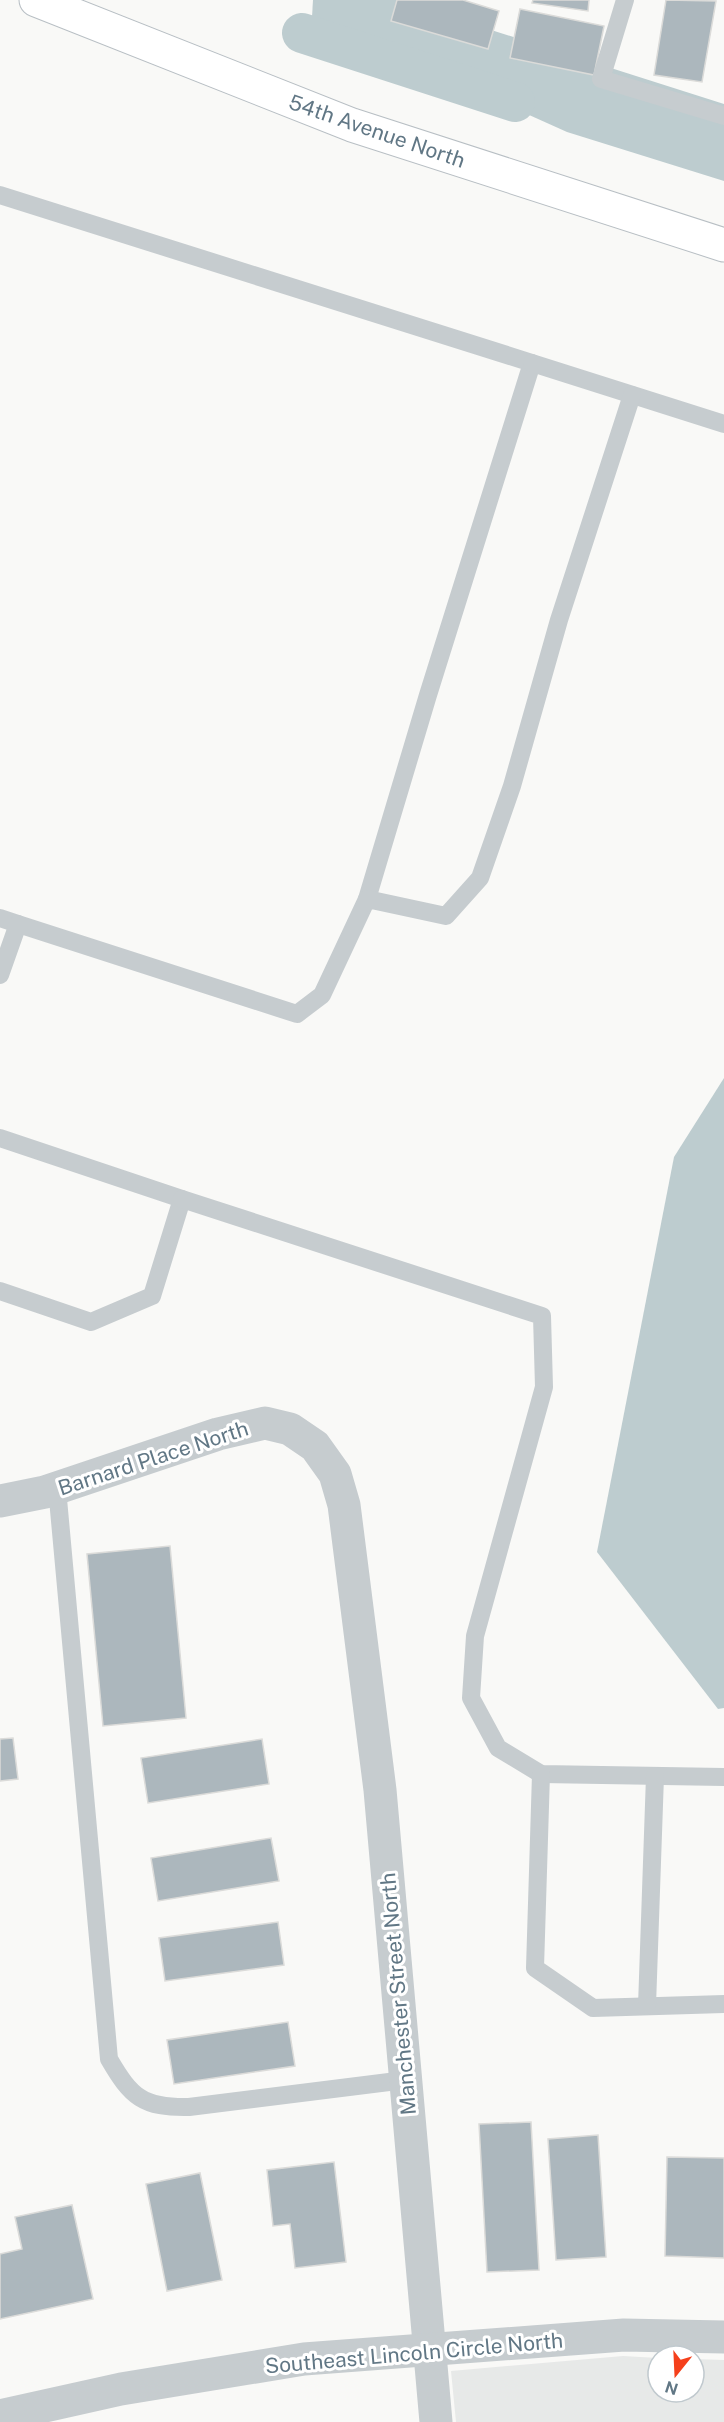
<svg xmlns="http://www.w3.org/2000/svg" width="724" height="2422" font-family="'Public Sans',sans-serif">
  <rect width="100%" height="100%" fill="#f9f9f7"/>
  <!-- built -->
  <polygon fill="#e7e9e8" points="623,2356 658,2358 658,2392 694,2392 694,2359 724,2360 724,2422 456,2422 451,2371"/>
  <!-- water -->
  <g fill="#bdcccf">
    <polygon points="313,0 397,0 724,104 724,181 567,132 312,17"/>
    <polygon points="724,1078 724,1708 718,1709 597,1552 674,1157"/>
  </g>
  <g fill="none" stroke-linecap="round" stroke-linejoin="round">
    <!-- canal -->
    <polyline stroke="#bdcccf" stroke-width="40" points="302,33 515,102"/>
  </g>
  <!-- building -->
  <g fill="#acb7bd" stroke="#dbdbd9" stroke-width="1.5">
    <polygon points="397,0 463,0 499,11 488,49 391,21"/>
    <polygon points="533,0 589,0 588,11 532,3"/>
    <polygon points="666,0 716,1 702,82 654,75"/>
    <polygon points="520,9 604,26 594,75 510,58"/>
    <polygon points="170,1546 186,1718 103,1726 87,1554"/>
    <polygon points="13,1738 18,1779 0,1781 0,1739"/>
    <polygon points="262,1739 269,1784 148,1803 141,1758"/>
    <polygon points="271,1838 279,1881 158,1901 151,1858"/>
    <polygon points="278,1922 284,1965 165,1981 159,1938"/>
    <polygon points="288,2022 295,2066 174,2084 167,2040"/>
    <polygon points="531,2122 539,2270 487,2272 479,2124"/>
    <polygon points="598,2135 606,2257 556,2260 548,2139"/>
    <polygon points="667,2157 724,2158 724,2258 665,2256"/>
    <polygon points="334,2162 346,2262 295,2268 290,2224 273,2226 267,2170"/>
    <polygon points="200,2173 222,2280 167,2291 146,2184"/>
    <polygon points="72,2205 93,2299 0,2319 0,2254 22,2249 15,2217"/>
  </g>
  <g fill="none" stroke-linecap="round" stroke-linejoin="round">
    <defs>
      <polyline id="secondary" points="36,0 352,125 724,245"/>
    </defs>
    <!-- secondary casing -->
    <use href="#secondary" stroke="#b8bfc4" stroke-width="35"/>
    <!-- lane -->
    <g stroke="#c6cccf" stroke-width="18">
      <polyline points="625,0 601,79 724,116"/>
      <polyline points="0,195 532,363 428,695 367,899"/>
      <polyline points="532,363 724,424"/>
      <polyline points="0,918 18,924"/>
      <polyline points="0,975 18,924 297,1014 322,995 367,899 446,916 480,878 512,786 559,620 632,395"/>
      <polyline points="0,1138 182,1199 152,1296 91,1322 0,1291"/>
      <polyline points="182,1199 542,1316 544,1387 475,1636 471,1698 498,1748 541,1774 724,1777"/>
      <path d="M 57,1488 L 109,2059 C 131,2097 143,2108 189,2107 L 405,2080"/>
      <polyline points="541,1774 535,1968 593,2008 724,2004"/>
      <polyline points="647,2006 655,1776"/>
    </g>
    <!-- street -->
    <g stroke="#c6cccf" stroke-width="33">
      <polyline points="0,1501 45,1492 218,1434 265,1423 290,1429 315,1446 335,1474 344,1505 380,1790 436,2422"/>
      <polyline points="0,2416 121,2389 304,2359 624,2335 724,2337"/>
    </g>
    <!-- secondary -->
    <use href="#secondary" stroke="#fff" stroke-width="33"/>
  </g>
  <g text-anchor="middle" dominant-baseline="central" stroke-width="6" stroke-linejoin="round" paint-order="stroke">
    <!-- street labels -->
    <g font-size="21" fill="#617785" stroke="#fff">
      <text transform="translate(377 131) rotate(19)">54th Avenue North</text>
      <text transform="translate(153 1458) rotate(-18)">Barnard Place North</text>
      <text transform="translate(398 1994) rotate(-95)">Manchester Street North</text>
      <text transform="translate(414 2353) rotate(-5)">Southeast Lincoln Circle North</text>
    </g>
  </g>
  <!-- north arrow -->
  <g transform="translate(676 2374) rotate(198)"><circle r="28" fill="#ffffff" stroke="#c0c9ce" stroke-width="1.5"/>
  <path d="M0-4.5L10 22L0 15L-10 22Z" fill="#f5401b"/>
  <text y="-9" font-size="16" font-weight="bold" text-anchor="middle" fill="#617785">N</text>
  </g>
</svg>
